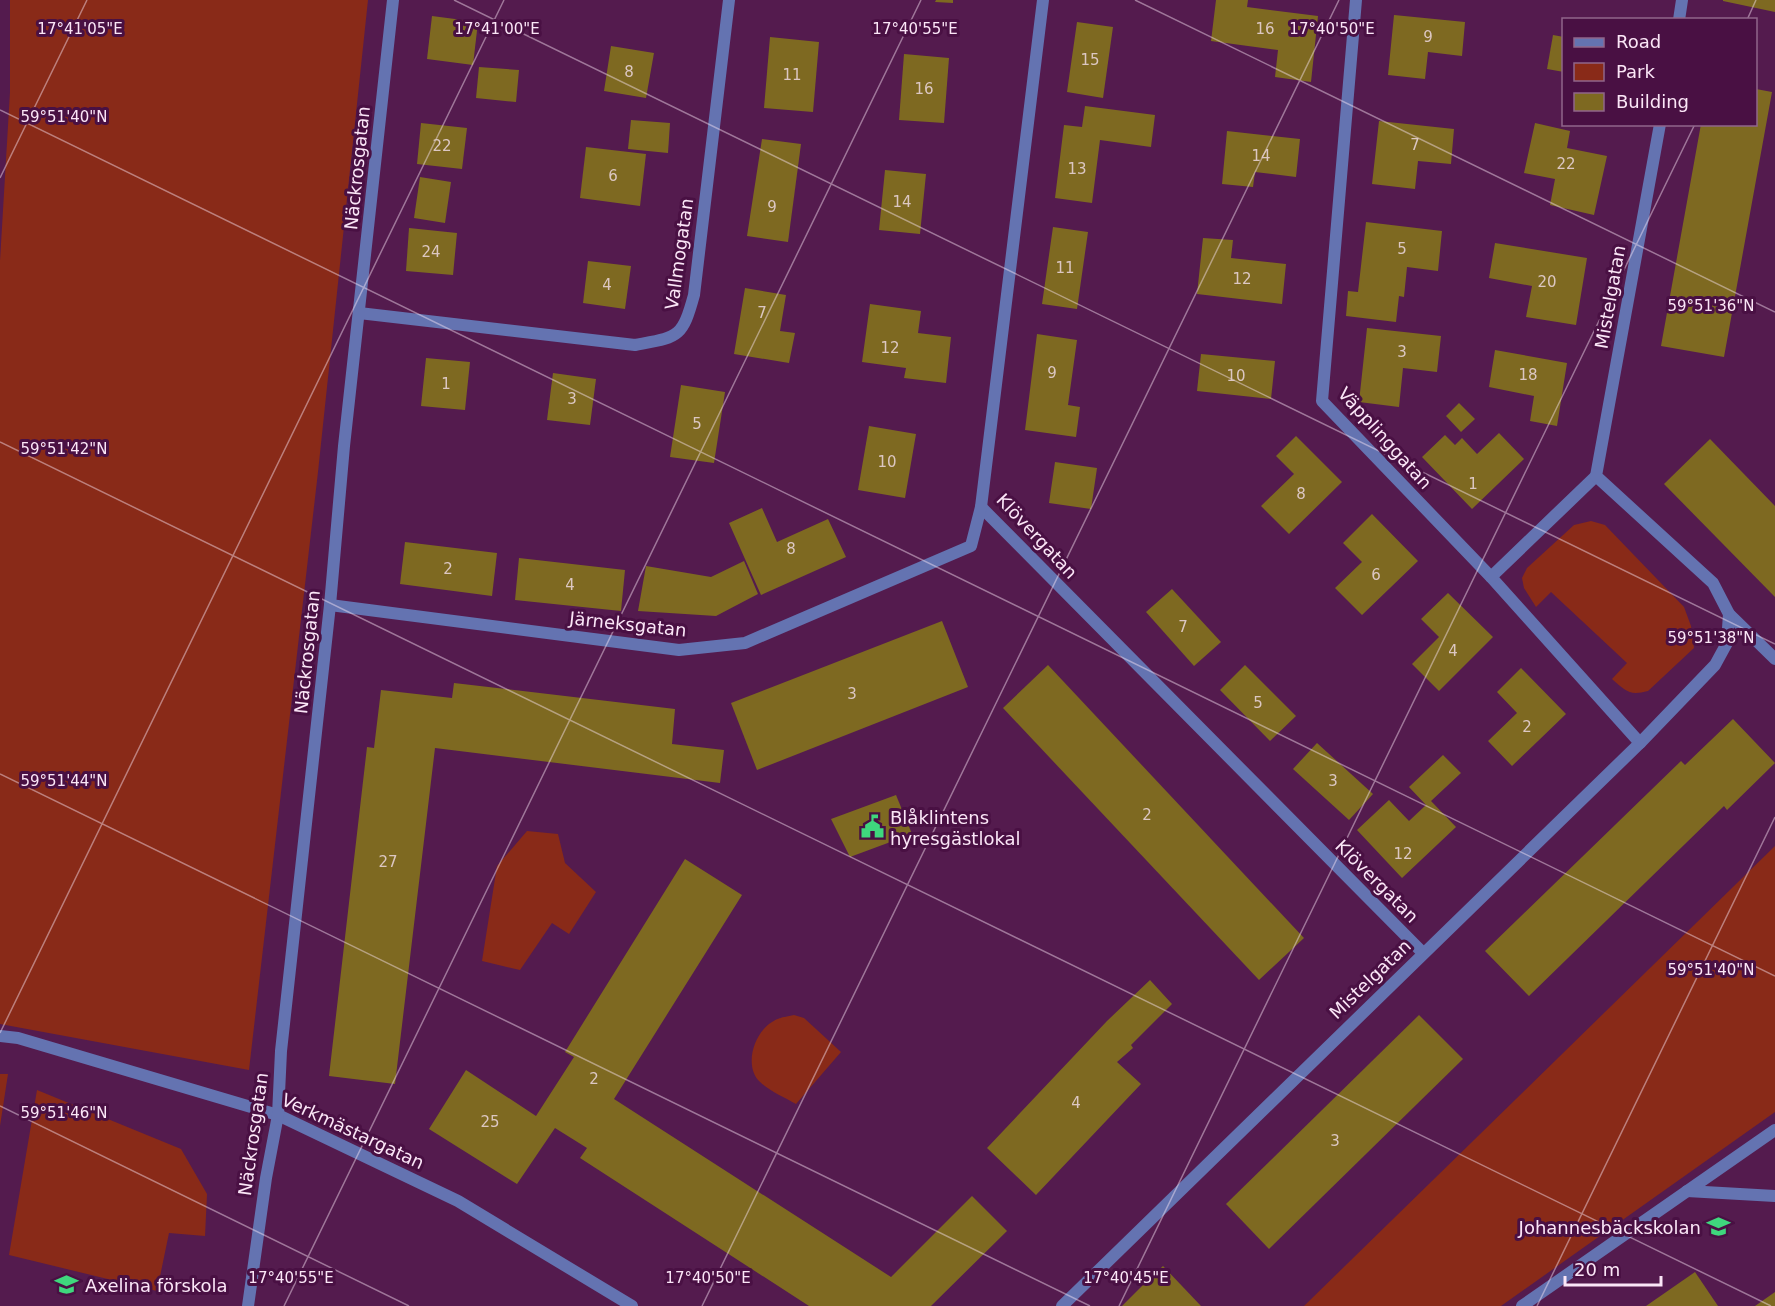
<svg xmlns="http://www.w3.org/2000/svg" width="1775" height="1306" font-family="'DejaVu Sans',sans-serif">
  <rect width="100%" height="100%" fill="#541b4e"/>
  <!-- green -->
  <g fill="#892a18">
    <polygon points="10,0 368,0 318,472 249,1070 0,1024 0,261 10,92"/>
    <path d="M 1591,521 L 1605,525 L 1684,607 L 1691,626 L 1694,648 L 1648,691 C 1629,696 1626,691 1612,679 L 1627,663 L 1551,592 L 1536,607 L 1524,588 L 1522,578 L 1527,568 L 1574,525 Z"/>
    <polygon points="527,831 558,834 565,863 596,892 569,934 552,923 520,970 482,961 497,866"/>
    <polygon points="1775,846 1775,1112 1501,1306 1304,1306"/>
    <path d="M 794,1015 L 804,1018 L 841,1052 L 796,1104 C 784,1097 769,1091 759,1081 C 744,1065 754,1033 772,1022 C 779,1017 786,1017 794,1015 Z"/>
    <polygon points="0,1074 8,1074 0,1126"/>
    <polygon points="37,1090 181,1149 207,1194 205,1236 169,1233 157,1291 9,1255"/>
  </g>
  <!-- building -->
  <g fill="#7e6921">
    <polygon points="936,0 953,0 953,3 935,2"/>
    <polygon points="1216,0 1248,0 1247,7 1318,16 1311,82 1275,77 1278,50 1211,41"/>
    <polygon points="1723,0 1775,0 1775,12 1723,1"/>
    <polygon points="1394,15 1465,22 1462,56 1428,52 1425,79 1388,75"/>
    <polygon points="432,16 478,22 473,65 427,59"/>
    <polygon points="1077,22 1113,27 1103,98 1067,92"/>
    <polygon points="1553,35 1564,37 1564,72 1547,69"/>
    <polygon points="770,37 819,42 813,112 764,108"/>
    <polygon points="611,46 654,53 646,98 604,91"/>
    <polygon points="904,54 949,58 944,123 899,120"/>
    <polygon points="479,67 519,70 516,102 476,98"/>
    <polygon points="1756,89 1772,92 1724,357 1661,346 1701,124 1756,124"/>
    <polygon points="1085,106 1155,115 1151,147 1100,140 1092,203 1055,198 1064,125 1082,127"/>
    <polygon points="631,120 670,123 668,153 628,149"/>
    <polygon points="1379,121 1454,129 1451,164 1418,161 1415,189 1372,184"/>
    <polygon points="421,123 467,128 462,169 417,164"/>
    <polygon points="1535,123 1570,131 1567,148 1607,156 1594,215 1550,205 1555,179 1524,173"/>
    <polygon points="1227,131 1300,139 1296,177 1255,172 1253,187 1222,184"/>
    <polygon points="762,139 801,144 788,242 747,236"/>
    <polygon points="586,147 646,154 640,206 580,198"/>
    <polygon points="885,170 926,174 920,234 879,230"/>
    <polygon points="420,177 451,182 445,223 414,218"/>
    <polygon points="1366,222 1442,231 1438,271 1407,267 1404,297 1399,296 1396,322 1346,316 1348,291 1358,292"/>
    <polygon points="1053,227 1088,232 1077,309 1042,304"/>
    <polygon points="409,228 457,233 453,275 406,271"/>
    <polygon points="1203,238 1233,240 1231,258 1286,264 1282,304 1197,294"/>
    <polygon points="1495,243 1587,258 1576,325 1526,317 1532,286 1489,278"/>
    <polygon points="588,261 631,266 625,309 583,303"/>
    <polygon points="745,288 786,295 780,331 795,333 789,363 734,354"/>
    <polygon points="870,304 921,311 918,333 951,337 946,383 904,378 906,368 862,362"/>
    <polygon points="1367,328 1441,336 1437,372 1403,368 1399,407 1359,402"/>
    <polygon points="1037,334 1077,340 1068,405 1080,407 1076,437 1025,430"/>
    <polygon points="1495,350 1567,363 1557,426 1530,421 1534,396 1489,387"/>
    <polygon points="1201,354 1275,361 1271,399 1197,391"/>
    <polygon points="426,358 470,362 465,410 421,406"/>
    <polygon points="553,373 596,379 590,425 547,420"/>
    <polygon points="681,385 725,392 714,463 670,457"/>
    <polygon points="1459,403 1475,419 1461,432 1446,416"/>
    <polygon points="869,426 916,434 905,498 858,490"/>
    <polygon points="1499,433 1524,459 1472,509 1422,457 1445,435 1455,445 1462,438 1477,454"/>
    <polygon points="1296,436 1342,482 1289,534 1261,506 1294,474 1276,456"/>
    <polygon points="1710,439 1775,506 1775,597 1664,484"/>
    <polygon points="1055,462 1097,468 1091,509 1049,503"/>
    <polygon points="762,508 777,542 828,519 846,557 761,595 729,523"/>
    <polygon points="1372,514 1418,561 1362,615 1335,588 1362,562 1343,543"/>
    <polygon points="405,542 497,553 492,596 400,584"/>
    <polygon points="519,558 625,570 621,611 515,600"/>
    <polygon points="744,561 758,594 716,616 638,611 646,566 711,577"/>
    <polygon points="1172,589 1221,642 1194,666 1146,612"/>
    <polygon points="1448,593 1493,637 1439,691 1412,664 1439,637 1421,619"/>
    <polygon points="942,621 968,687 757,770 731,703"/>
    <polygon points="1048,665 1304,938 1259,980 1003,708"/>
    <polygon points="1245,665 1296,716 1270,741 1220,690"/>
    <polygon points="1521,668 1566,714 1512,766 1488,741 1517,713 1497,692"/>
    <polygon points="454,683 675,709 672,744 724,750 720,783 435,748 395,1084 329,1076 367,747 374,748 381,690 452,698"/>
    <polygon points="1733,719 1775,763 1727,810 1724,806 1529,996 1485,951 1681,761 1685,765"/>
    <polygon points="1317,743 1373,794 1349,820 1293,769"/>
    <polygon points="1443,755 1461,773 1431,801 1456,827 1402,878 1357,830 1389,800 1409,821 1426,805 1409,787"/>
    <polygon points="896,795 912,834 850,857 831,819"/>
    <polygon points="685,859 742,895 614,1099 891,1277 972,1196 1007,1231 931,1306 809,1306 580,1158 587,1148 555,1128 517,1184 429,1129 466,1070 536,1116 574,1057 565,1052"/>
    <polygon points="1150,980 1172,1004 1131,1045 1133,1048 1117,1062 1141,1084 1036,1195 987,1148 1107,1021"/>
    <polygon points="1419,1015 1463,1059 1269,1249 1226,1204"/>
    <polygon points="1163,1266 1201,1306 1122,1306 1146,1282"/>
    <polygon points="1695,1272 1718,1306 1646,1306"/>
    <polygon points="1775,1292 1775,1306 1755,1306"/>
  </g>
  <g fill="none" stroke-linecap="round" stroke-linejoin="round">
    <!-- lane -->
    <g stroke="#6473b1" stroke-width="12">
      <polyline points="1729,614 1775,659"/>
      <polyline points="1687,1191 1775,1196"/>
      <polyline points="1522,1306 1775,1130"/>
    </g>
    <!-- street -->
    <g stroke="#6473b1" stroke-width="12">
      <polyline points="1356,0 1322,401 1491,577 1640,743"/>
      <polyline points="1679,20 1682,0"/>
      <path d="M 359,313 L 635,345 C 678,337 682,339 694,295 L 729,0"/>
      <polyline points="981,507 1423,953"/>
      <polyline points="1491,577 1596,476"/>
      <polyline points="330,605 679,650 745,643 971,546 981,507 1043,0"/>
      <polyline points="0,1036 18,1038 278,1115 458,1201 632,1306"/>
      <polyline points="248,1306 266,1178 278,1115 281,1051 330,605 344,446 393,0"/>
      <polyline points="1062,1306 1640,743 1715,665 1727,643 1729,614 1713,583 1596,476 1660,124"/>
    </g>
  </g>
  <!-- ticks -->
  <path fill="none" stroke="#fbe6f7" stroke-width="1.5" stroke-opacity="0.45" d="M 454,0 L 1775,644M 1135,0 L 1775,312M 1747,20 L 1756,0M 0,110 L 1775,976M 0,178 L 87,0M 0,442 L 1771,1306M 0,774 L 1090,1306M 0,1033 L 504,0M 0,1106 L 409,1306M 284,1306 L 921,0M 702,1306 L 1339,0M 1119,1306 L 1695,124M 1537,1306 L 1775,817"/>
  <!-- icons -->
  <defs>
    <symbol id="civic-bare" viewBox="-9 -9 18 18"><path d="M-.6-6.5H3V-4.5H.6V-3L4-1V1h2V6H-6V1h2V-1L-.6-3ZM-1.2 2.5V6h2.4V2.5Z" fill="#3fd77d" stroke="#491043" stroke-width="2.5" paint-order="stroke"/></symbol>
    <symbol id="school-bare" viewBox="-9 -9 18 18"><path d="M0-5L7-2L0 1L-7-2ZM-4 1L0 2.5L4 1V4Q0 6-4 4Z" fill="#3fd77d" stroke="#491043" stroke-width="2.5" paint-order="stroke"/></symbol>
  </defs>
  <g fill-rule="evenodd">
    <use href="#civic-bare" x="856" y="810" width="33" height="33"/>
    <use href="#school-bare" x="1702" y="1210" width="33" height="33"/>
    <use href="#school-bare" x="50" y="1268" width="33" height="33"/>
  </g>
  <g text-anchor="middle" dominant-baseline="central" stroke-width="6" stroke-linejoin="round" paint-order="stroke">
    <!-- number labels -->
    <g font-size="15" fill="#dcc7c2">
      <text x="1265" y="29">16</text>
      <text x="1428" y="37">9</text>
      <text x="1090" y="60">15</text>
      <text x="629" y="72">8</text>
      <text x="792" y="75">11</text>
      <text x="924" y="89">16</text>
      <text x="1415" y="145">7</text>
      <text x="442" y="146">22</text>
      <text x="1261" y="156">14</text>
      <text x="1566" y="164">22</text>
      <text x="1077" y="169">13</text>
      <text x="613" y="176">6</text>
      <text x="902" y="202">14</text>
      <text x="772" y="207">9</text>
      <text x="1402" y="249">5</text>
      <text x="431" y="252">24</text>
      <text x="1065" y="268">11</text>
      <text x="1242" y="279">12</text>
      <text x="1547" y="282">20</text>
      <text x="607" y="285">4</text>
      <text x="762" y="313">7</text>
      <text x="890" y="348">12</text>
      <text x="1402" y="352">3</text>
      <text x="1052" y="373">9</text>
      <text x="1528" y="375">18</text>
      <text x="1236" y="376">10</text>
      <text x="446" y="384">1</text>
      <text x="572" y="399">3</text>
      <text x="697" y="424">5</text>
      <text x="887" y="462">10</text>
      <text x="1473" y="484">1</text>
      <text x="1301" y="494">8</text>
      <text x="791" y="549">8</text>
      <text x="448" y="569">2</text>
      <text x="1376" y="575">6</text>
      <text x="570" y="585">4</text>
      <text x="1183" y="627">7</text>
      <text x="1453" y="651">4</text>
      <text x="852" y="694">3</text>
      <text x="1258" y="703">5</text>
      <text x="1527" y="727">2</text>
      <text x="1333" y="781">3</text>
      <text x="1147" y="815">2</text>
      <text x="1403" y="854">12</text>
      <text x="388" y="862">27</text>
      <text x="594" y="1079">2</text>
      <text x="1076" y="1103">4</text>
      <text x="490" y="1122">25</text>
      <text x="1335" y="1141">3</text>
    </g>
    <!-- street labels -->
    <g font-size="18" fill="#fbe6f7" stroke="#491043">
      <text transform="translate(357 168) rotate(-84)">Näckrosgatan</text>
      <text transform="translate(679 254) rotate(-82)">Vallmogatan</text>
      <text transform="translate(1610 297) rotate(-80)">Mistelgatan</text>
      <text transform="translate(1385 438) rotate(48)">Väpplinggatan</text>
      <text transform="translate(1037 536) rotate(47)">Klövergatan</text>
      <text transform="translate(628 624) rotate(6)">Järneksgatan</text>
      <text transform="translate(307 652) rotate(-84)">Näckrosgatan</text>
      <text transform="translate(1377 881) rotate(45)">Klövergatan</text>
      <text transform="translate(1370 979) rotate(-44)">Mistelgatan</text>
      <text transform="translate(353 1131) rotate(25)">Verkmästargatan</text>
      <text transform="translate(253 1134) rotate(-82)">Näckrosgatan</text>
    </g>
    <!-- poi labels -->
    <g font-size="18" fill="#fbe6f7" stroke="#491043" text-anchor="start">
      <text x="890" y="817">Blåklintens<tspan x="890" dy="21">hyresgästlokal</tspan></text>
      <text x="1701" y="1227" text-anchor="end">Johannesbäckskolan</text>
      <text x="85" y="1285">Axelina förskola</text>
    </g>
  </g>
  <g font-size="15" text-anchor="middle" fill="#fbe6f7" stroke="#491043" stroke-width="6" stroke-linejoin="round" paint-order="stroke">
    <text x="80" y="34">17°41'05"E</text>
    <text x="497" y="34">17°41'00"E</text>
    <text x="915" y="34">17°40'55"E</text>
    <text x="1332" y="34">17°40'50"E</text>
    <text x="64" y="122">59°51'40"N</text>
    <text x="1711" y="311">59°51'36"N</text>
    <text x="64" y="454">59°51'42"N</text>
    <text x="1711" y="643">59°51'38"N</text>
    <text x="64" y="786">59°51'44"N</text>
    <text x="1711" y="975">59°51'40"N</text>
    <text x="64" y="1118">59°51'46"N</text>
    <text x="291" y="1283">17°40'55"E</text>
    <text x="708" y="1283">17°40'50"E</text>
    <text x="1126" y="1283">17°40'45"E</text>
  </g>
  <!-- legend -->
  <rect x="1562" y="18" width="195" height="108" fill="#491043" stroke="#90668b" stroke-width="1.5"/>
  <rect x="1574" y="38" width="30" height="9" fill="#6473b1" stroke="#90668b" stroke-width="1.5"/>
  <text x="1616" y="48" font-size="18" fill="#fbe6f7">Road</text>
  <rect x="1574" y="63" width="30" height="18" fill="#892a18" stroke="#90668b" stroke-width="1.5"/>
  <text x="1616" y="78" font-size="18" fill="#fbe6f7">Park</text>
  <rect x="1574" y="93" width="30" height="18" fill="#7e6921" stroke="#90668b" stroke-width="1.5"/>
  <text x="1616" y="108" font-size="18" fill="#fbe6f7">Building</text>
  <!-- scale -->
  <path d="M1565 1276v9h96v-9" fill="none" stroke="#fbe6f7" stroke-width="3"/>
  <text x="1574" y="1276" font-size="18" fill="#fbe6f7" stroke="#491043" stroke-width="4.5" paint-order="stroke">20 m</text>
</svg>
